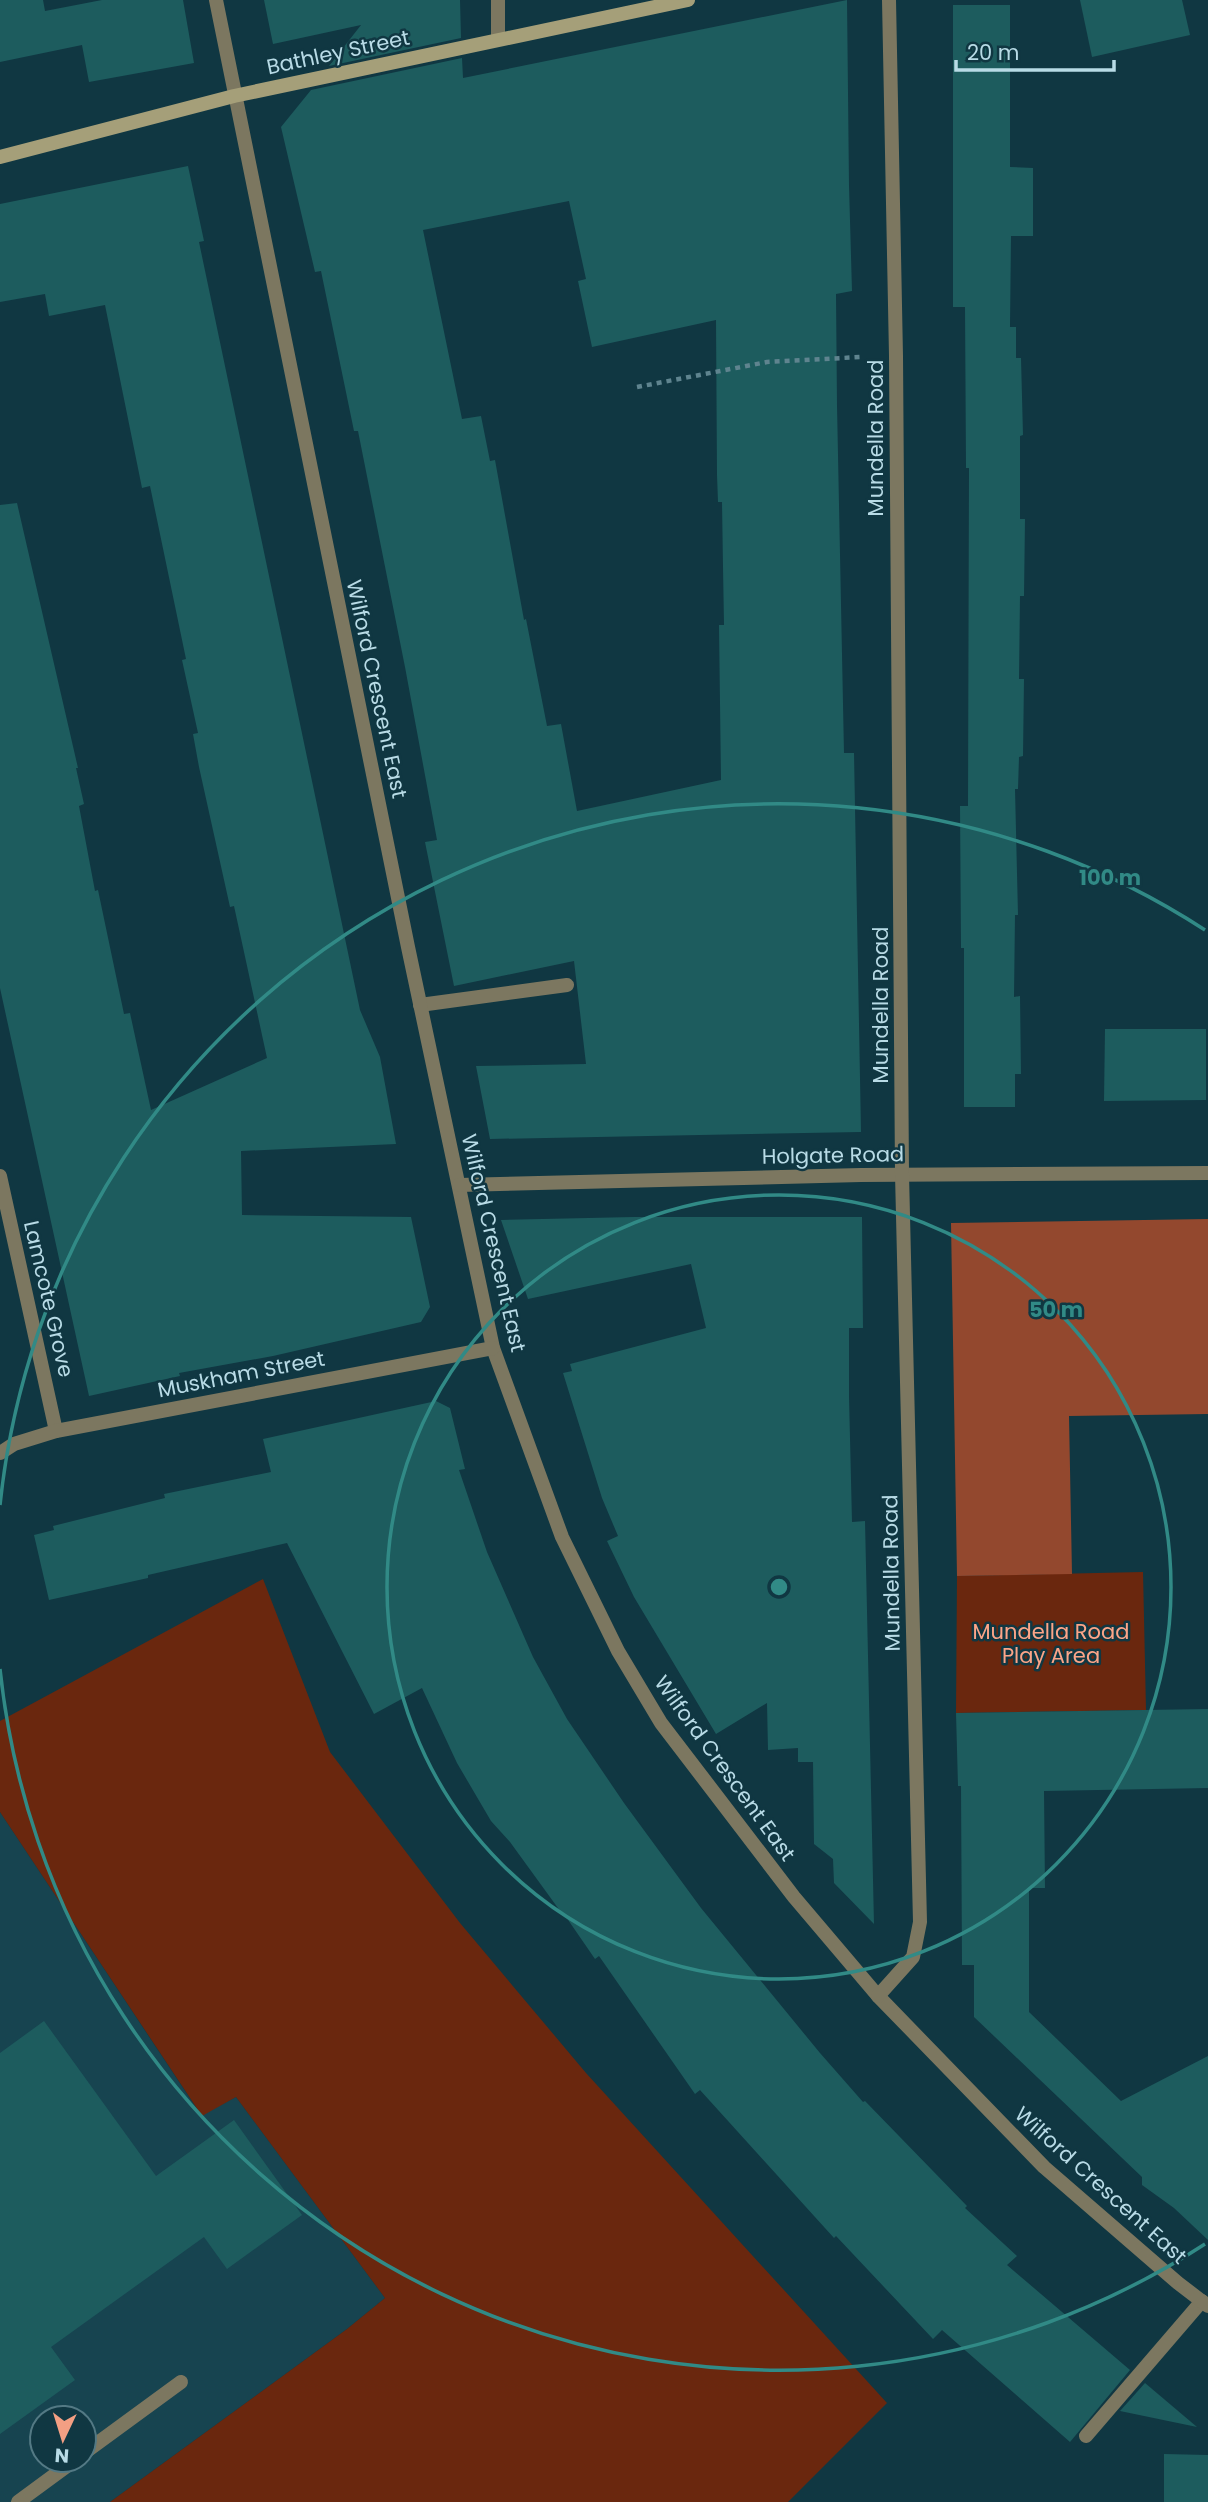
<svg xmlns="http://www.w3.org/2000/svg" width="1208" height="2502" font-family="Poppins,sans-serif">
  <rect width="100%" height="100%" fill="#103742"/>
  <!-- built -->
  <path fill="#174450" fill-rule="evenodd" d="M 0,1812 L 201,2115 L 236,2097 L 385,2298 L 347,2329 L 110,2502 L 0,2502 ZM 42,2418 L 84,2418 L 84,2460 L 42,2460 Z"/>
  <!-- green -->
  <g fill="#6a270e">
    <polygon points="1143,1572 1146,1710 956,1713 957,1576"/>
    <polygon points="263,1579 330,1752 460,1923 586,2073 887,2403 788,2502 110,2502 347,2329 385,2298 236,2097 202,2116 0,1812 0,1721"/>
  </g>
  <!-- forest -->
  <polygon fill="#93482e" points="1208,1219 1208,1414 1069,1416 1072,1574 957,1576 951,1223"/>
  <!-- building -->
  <g fill="#1d5c5e" fill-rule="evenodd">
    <polygon points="0,0 43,0 45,11 102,0 183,0 194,63 89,82 82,45 0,62"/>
    <polygon points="264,0 460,0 461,38 329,66 361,25 273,44"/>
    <path d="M 847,0 L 849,185 L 852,291 L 836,294 L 837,405 L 844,753 L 854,753 L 861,1132 L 490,1139 L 476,1066 L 586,1064 L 574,961 L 454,986 L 425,842 L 437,840 L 405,667 L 358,431 L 354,431 L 321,271 L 315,272 L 281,127 L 311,90 L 462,58 L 463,78 ZM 569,201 L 586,279 L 578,281 L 592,347 L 716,320 L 717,475 L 718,502 L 722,502 L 723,567 L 724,625 L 719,625 L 721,780 L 577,811 L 561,724 L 547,726 L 526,619 L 524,620 L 495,460 L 490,461 L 481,416 L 462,419 L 423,230 Z"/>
    <polygon points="1080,0 1182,0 1190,35 1092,57"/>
    <polygon points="953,5 1010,5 1010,167 1033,168 1033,236 1011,236 1010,327 1016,327 1016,358 1021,358 1023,435 1020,436 1020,519 1025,519 1024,596 1020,596 1019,679 1024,679 1023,756 1019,757 1018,789 1015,789 1018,915 1015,915 1014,997 1020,996 1021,1074 1015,1074 1015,1107 964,1107 964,948 961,948 960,806 968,806 969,468 966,468 965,307 953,307"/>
    <polygon points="188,166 204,241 199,242 360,1010 380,1057 396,1144 241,1151 242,1215 411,1217 430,1307 421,1322 273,1356 179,1373 180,1376 89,1396 0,988 0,505 17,503 78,768 76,768 84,804 79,806 95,891 98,890 124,1014 130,1013 151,1110 267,1058 234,906 230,907 199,767 193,734 198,733 182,660 186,659 150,486 142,488 105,305 49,316 45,294 0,302 0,204"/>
    <polygon points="1105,1029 1206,1029 1206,1100 1104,1101"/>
    <polygon points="634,1217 862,1217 863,1328 849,1328 849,1396 852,1522 865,1521 874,1924 834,1883 833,1859 814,1844 813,1762 798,1762 798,1748 768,1750 767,1703 716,1734 634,1597 607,1541 618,1536 602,1498 563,1373 572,1371 570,1364 706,1328 691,1264 528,1299 501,1220"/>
    <polygon points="436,1401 450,1408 465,1469 459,1470 487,1552 533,1657 567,1719 624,1803 701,1908 820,2053 863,2102 865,2101 967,2206 965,2208 1017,2256 1007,2265 1130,2370 1070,2442 942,2330 933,2339 836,2236 834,2238 700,2090 695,2094 599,1956 595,1959 564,1914 563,1915 510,1842 491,1821 457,1763 422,1688 374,1714 287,1543 148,1575 148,1578 49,1600 34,1535 54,1530 53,1526 165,1498 164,1494 271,1472 263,1439"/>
    <polygon points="1208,1709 1208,1788 1044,1791 1045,1888 1029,1888 1029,2012 1121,2101 1208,2056 1208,2240 1174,2208 1142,2185 1142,2177 974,2017 974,1965 962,1965 961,1786 958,1786 956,1713"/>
    <polygon points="44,2021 156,2176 234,2120 302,2215 227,2269 204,2237 51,2347 75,2380 0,2434 0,2053"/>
    <polygon points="1145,2383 1197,2427 1120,2411"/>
    <polygon points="1164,2454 1208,2455 1208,2502 1164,2502"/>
  </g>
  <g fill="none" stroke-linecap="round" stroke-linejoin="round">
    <!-- path -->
    <polyline stroke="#5f848f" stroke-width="4.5" stroke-dasharray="5 5" stroke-linecap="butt" points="637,387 767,362 861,357"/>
    <!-- lane -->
    <g stroke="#7c7760" stroke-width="14">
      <polyline points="420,1005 567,985"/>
      <polyline points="1086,2436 1202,2301"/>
      <polyline points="84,2453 181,2382"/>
      <polyline points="18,2502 75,2460"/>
    </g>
    <!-- street -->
    <g stroke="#7c7760" stroke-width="14">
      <polyline points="216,0 408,947 493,1348 562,1537 618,1651 661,1723 794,1897 878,1996 1044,2167 1178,2283 1208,2306"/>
      <polyline points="498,0 498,39"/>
      <polyline points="0,1176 56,1431"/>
      <polyline points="459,1185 861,1175 1208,1173"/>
      <polyline points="0,1453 14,1444 56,1431 493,1348"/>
      <polyline points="878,1996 913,1957 920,1922 902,1174 896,356 889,0"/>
    </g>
    <!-- secondary -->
    <polyline stroke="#a59f79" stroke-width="14" points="0,157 234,96 688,0"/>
  </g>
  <!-- distance rings -->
  <g fill="none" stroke="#318a86" stroke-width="3.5">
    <circle cx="779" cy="1587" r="392"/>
    <path d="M1205 2244A783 783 0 0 1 0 1669M0 1505A783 783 0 0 1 1205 930"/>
  </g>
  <g text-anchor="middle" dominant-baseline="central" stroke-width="5" stroke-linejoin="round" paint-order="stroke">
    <!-- street labels -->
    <g font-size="21" fill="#b8dbe6" stroke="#103742">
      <text transform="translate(338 52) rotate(-12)">Bathley Street</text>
      <text transform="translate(875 438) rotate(-90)">Mundella Road</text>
      <text transform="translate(377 689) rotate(78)">Wilford Crescent East</text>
      <text transform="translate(880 1005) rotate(-90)">Mundella Road</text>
      <text transform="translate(833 1155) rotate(-1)">Holgate Road</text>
      <text transform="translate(494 1243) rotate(77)">Wilford Crescent East</text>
      <text transform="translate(49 1299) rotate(77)">Lamcote Grove</text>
      <text transform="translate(241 1374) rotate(-11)">Muskham Street</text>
      <text transform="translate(891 1573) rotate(-91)">Mundella Road</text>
      <text transform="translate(725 1768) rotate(54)">Wilford Crescent East</text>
      <text transform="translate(1101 2185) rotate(42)">Wilford Crescent East</text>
    </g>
    <!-- park labels -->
    <g font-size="21" fill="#fca588" stroke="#103742">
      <text x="1051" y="1631">Mundella Road<tspan x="1051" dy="24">Play Area</tspan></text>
    </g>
  </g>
  <circle cx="779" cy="1587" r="10" fill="#318a86" stroke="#103742" stroke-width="3.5"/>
  <g font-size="21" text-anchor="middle" font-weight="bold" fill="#318a86" stroke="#103742" stroke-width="5" stroke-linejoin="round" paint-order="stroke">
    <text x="1110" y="885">100 m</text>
    <text x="1056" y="1317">50 m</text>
  </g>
  <!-- north arrow -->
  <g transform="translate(63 2439) rotate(184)"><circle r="33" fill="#103742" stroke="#537984" stroke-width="2"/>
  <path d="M0-5L12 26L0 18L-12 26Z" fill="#f39f83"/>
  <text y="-10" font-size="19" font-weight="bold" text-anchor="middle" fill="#b8dbe6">N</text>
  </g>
  <!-- scale -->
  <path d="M956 60v10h158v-10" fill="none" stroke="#b8dbe6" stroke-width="3.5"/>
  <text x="967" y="60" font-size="21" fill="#b8dbe6" stroke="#103742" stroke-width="5" paint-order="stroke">20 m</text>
</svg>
